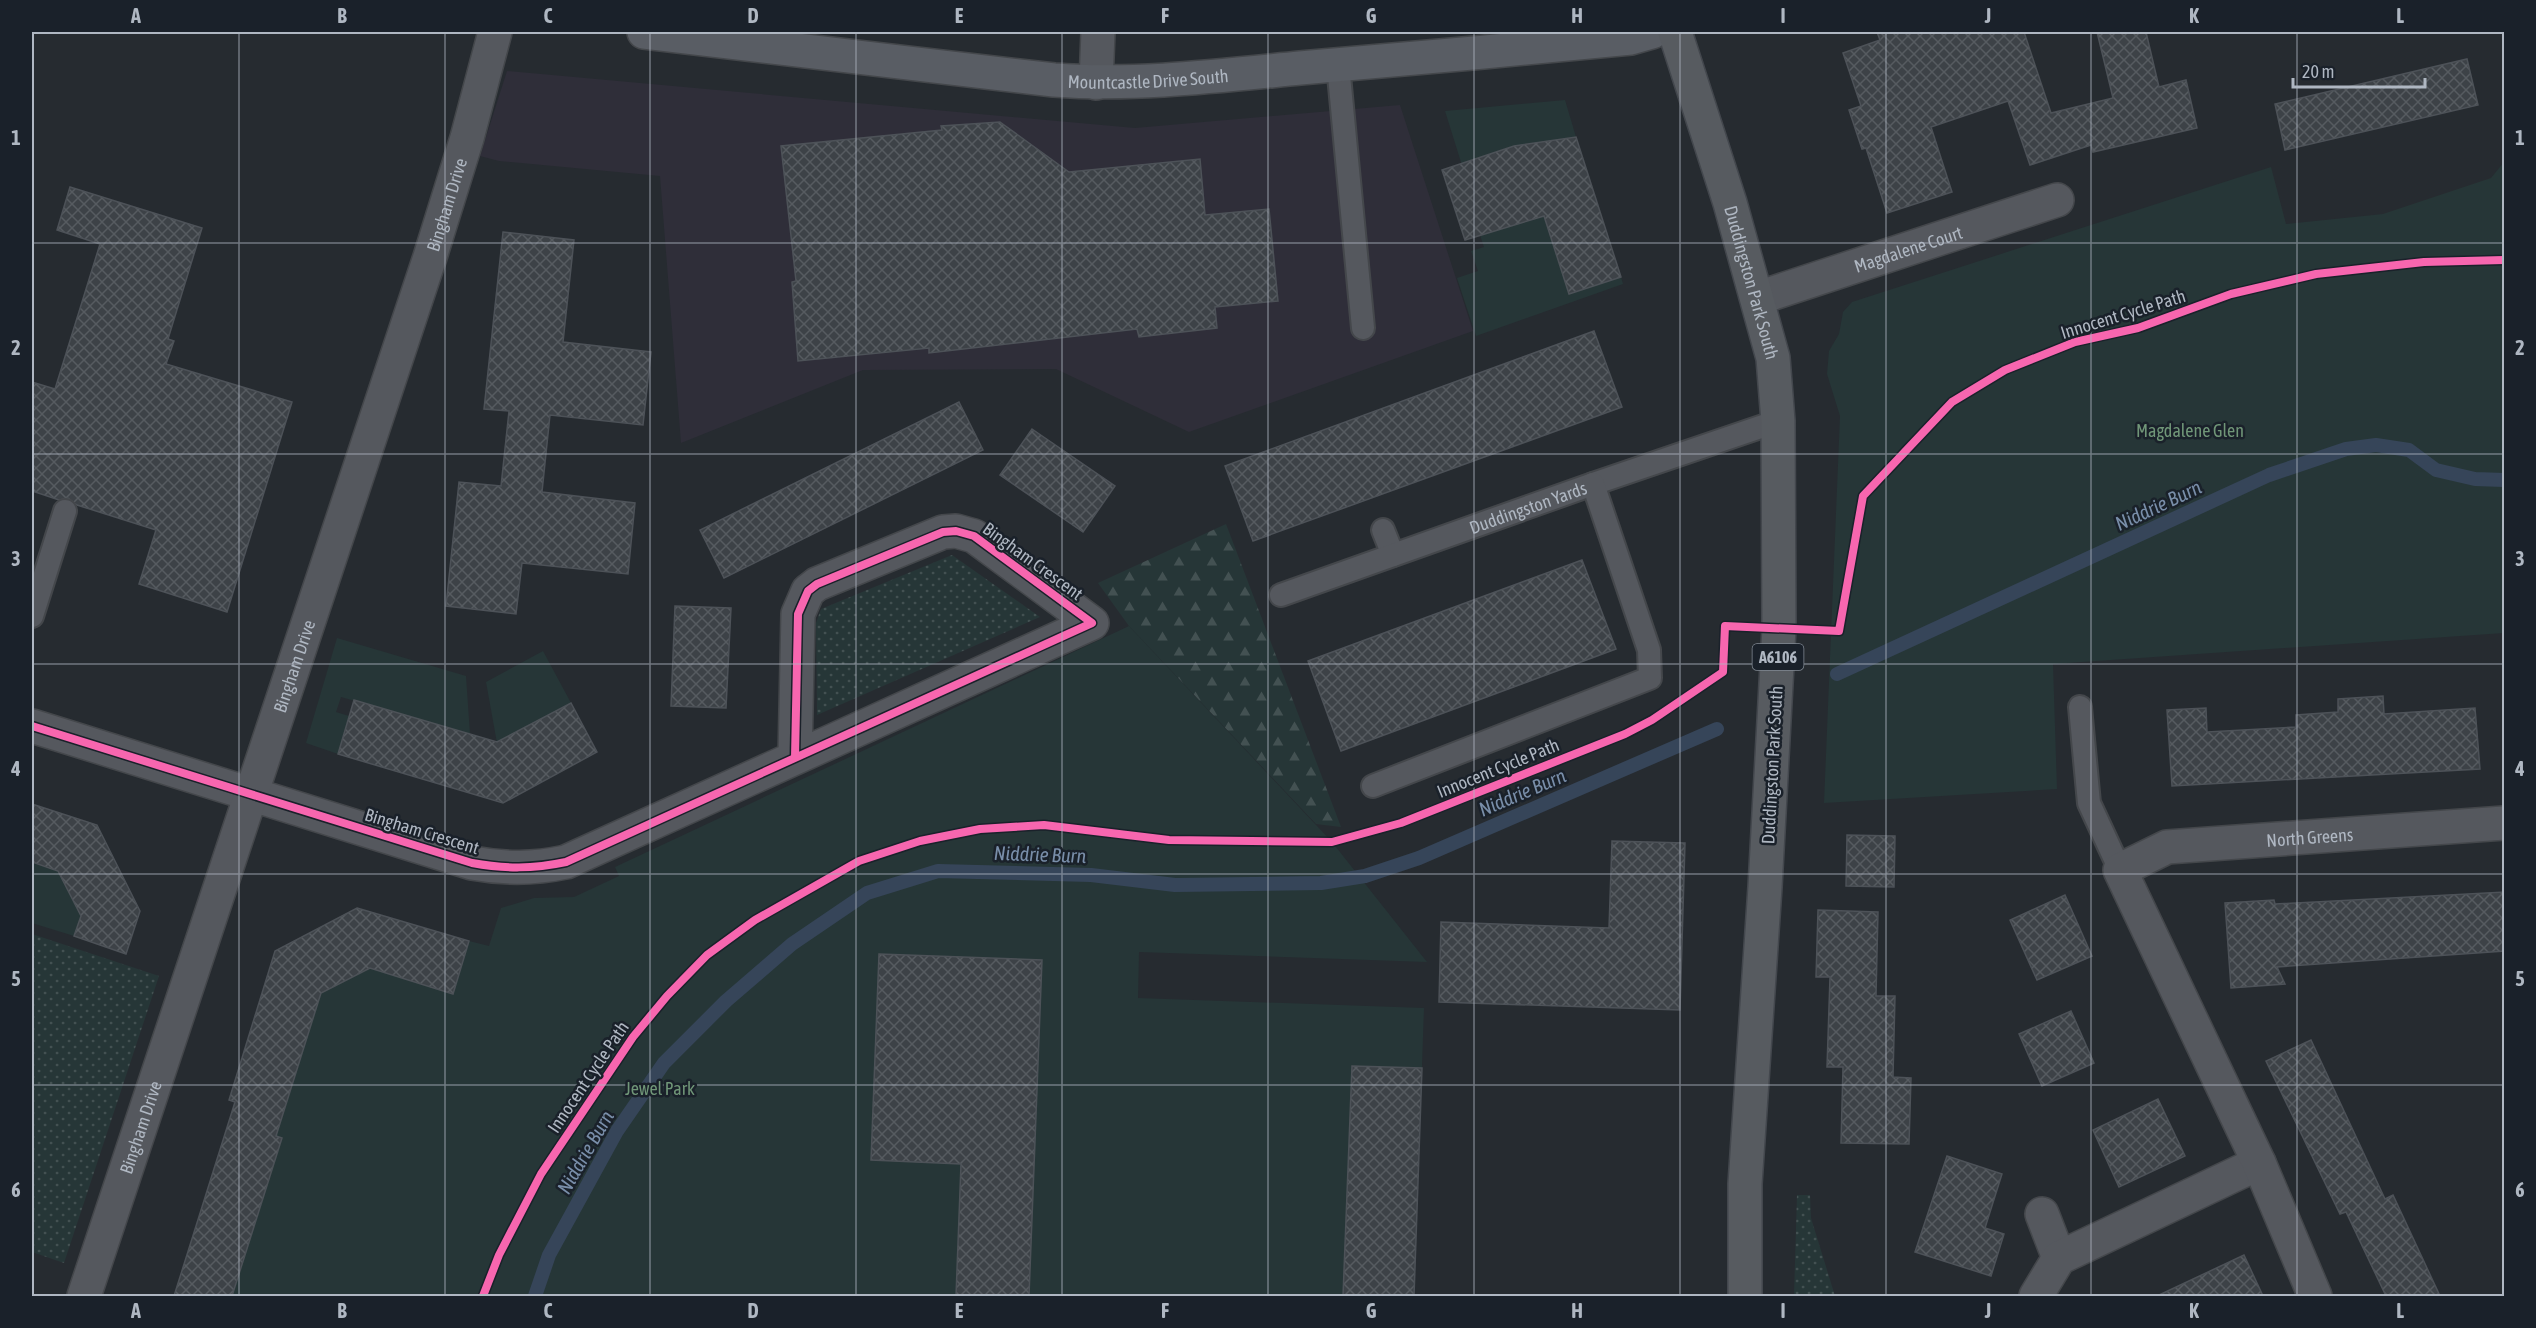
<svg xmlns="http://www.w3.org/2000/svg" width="2536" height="1328" font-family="'Asap Condensed',sans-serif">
  <defs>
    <pattern id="grass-dots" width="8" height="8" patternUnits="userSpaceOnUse" patternTransform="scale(1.5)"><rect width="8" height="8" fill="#263637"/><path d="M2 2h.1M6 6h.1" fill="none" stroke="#435152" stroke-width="1.8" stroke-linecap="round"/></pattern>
    <pattern id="forest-firs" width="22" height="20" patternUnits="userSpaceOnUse" patternTransform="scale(1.5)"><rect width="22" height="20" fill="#263637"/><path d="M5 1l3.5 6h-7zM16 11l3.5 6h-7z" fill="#435152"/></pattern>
    <pattern id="building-cross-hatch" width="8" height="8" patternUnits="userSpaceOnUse" patternTransform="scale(1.5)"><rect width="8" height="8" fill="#3d4247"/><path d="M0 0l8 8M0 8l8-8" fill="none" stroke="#565b60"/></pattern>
  </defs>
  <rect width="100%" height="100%" fill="#262b30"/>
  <!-- medical -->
  <polygon fill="#2f2e39" points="507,71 1135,128 1400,105 1473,331 1189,432 1056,369 863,370 681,443 660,176 499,161 480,156"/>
  <!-- grass -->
  <g fill="url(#grass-dots)">
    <polygon points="952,555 1040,617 817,715 816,623 821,609"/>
    <polygon points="32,934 159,976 64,1263 32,1252"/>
    <polygon points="1797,1195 1810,1195 1811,1218 1835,1296 1794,1296"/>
  </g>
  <!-- forest -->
  <polygon fill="url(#forest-firs)" points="1226,524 1341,827 1316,824 1129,626 1098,583"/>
  <!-- green -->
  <g fill="#263637">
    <polygon points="1565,100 1576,137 1522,145 1569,294 1621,277 1623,284 1476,336 1457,278 1478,271 1471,251 1484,247 1474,217 1459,222 1456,213 1475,207 1445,111"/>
    <polygon points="2504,162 2504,633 2053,664 2057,789 1824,803 1840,416 1827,374 1829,351 1839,334 1843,312 1852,302 2271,167 2286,224 2383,214 2491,178"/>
    <polygon points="1129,626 1332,842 1427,962 1139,952 1138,998 1424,1008 1414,1296 232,1296 282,1138 229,1121 235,1102 320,993 371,968 452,993 469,941 489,946 501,908 534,898 574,897 619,876 615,867"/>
    <polygon points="337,638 466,676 470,734 341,697 336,712 349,716 338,754 306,743"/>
    <polygon points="543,651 571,703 497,743 486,682"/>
    <polygon points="32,863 58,871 81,916 74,936 32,923"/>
  </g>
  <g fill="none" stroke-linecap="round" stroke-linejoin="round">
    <!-- stream -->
    <g stroke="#364559" stroke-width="14">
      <polyline points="1837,674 2269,475 2346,449 2376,445 2409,450 2436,470 2475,479 2504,480"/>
      <polyline points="535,1296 549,1255 617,1131 664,1063 726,1001 792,944 867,893 938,871 1091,875 1175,885 1321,883 1365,876 1419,858 1717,729"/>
    </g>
  </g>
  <!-- building -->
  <g fill="url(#building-cross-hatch)" stroke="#4d5258" stroke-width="1.5">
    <polygon points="1877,32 2024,32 2051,113 2113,98 2097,32 2146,32 2159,87 2186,80 2197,128 2093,152 2091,145 2030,165 2008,101 1931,127 1952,192 1887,213 1866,148 1862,149 1849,110 1861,106 1843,53 1880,40"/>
    <polygon points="2467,59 2478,105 2285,150 2275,104"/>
    <polygon points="1000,122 1069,172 1200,159 1205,215 1269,209 1278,301 1215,307 1217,328 1139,337 1137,329 929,353 929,348 798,361 792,282 796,281 781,146 942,130 941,126"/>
    <polygon points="1576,137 1621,277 1569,294 1544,216 1465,240 1442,170 1514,146"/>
    <polygon points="70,187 202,228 168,339 174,341 166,364 292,402 227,612 139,584 156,530 77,505 68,498 59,500 32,491 32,382 55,389 100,244 57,230"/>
    <polygon points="503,232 574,240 563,342 651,352 643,425 550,415 542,492 635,503 628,574 522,563 516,614 446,606 459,482 501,486 509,411 484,409"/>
    <polygon points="1594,331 1622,407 1253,541 1225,466"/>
    <polygon points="959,402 983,450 724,578 700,530"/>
    <polygon points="1032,429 1115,486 1083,532 1000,475"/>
    <polygon points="1582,560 1616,649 1341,751 1308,661"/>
    <polygon points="675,606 731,608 726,708 671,706"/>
    <polygon points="2383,696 2384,714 2475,708 2480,769 2172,786 2167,710 2206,708 2207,732 2296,727 2296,715 2338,712 2338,699"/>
    <polygon points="354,700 497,742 571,703 597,752 503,803 338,754"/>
    <polygon points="32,804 97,825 140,911 126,954 74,936 81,916 58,871 32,862"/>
    <polygon points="1847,835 1895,836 1894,887 1846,886"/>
    <polygon points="1612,841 1685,843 1680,1010 1439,1002 1441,922 1609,928"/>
    <polygon points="2505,892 2505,951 2277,967 2285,984 2231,988 2225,903 2274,900 2275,904"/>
    <polygon points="2065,895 2092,956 2037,980 2010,920"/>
    <polygon points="357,908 469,941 453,994 370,968 321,993 276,1136 282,1138 232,1296 174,1296 235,1102 229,1100 275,951"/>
    <polygon points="1818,910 1878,912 1876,996 1895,996 1893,1077 1911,1078 1909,1144 1841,1143 1843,1067 1827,1067 1830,977 1816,977"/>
    <polygon points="879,954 1042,960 1029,1296 956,1296 961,1164 871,1160"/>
    <polygon points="2071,1011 2094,1063 2042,1086 2019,1034"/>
    <polygon points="2311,1040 2385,1199 2393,1195 2440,1296 2386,1296 2346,1212 2340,1214 2266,1061"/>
    <polygon points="1352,1066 1422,1068 1414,1296 1343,1296"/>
    <polygon points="2158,1099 2185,1156 2119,1187 2093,1130"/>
    <polygon points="1947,1156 2002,1174 1985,1228 2004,1234 1991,1276 1915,1252"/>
    <polygon points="2244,1255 2263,1296 2157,1296"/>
  </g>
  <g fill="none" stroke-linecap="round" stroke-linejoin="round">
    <defs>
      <g id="lane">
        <polyline points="1338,65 1363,328"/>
        <polyline points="1383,530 1393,555"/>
        <path id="s1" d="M 1281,595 L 1593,484 L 1778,421"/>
        <polyline points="32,616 65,511"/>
        <polyline points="2080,707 2089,803 2120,870"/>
        <polyline points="1373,786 1650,678 1649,650 1593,484"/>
      </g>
      <g id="street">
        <polyline points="1096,83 1098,32"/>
        <path id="s2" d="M 1758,298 L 2057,200"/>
        <path d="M 32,726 L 472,863 C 505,869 533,869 566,862 L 1092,623 L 974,536 L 956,531 L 943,532 L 817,584 L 808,591 L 798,614 L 795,757"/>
        <polyline points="2042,1214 2059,1258"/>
        <path id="s3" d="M 84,1296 L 430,257 L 467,138 L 495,32"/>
        <polyline points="2036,1296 2059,1258 2259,1163"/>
        <path id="s4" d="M 2315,1296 L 2259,1163 L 2120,870 L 2167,847 L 2504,823"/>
      </g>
      <g id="secondary">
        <path id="s5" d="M 644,32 L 1054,80 C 1136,86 1218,76 1300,68 C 1410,59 1521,49 1631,38 L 1652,32"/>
      </g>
      <g id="primary">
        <path id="s6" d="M 1675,32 L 1730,203 L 1773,358 L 1778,421 L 1779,628 L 1765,887 L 1745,1184 L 1745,1296"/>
      </g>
    </defs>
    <!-- lane casing -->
    <use href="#lane" stroke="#44474b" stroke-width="26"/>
    <!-- street casing -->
    <use href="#street" stroke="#44474b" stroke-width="36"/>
    <!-- secondary casing -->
    <use href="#secondary" stroke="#44474b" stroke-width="36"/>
    <!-- primary casing -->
    <use href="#primary" stroke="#43474d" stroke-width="36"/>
    <!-- lane -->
    <use href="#lane" stroke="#55585e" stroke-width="22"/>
    <!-- street -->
    <use href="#street" stroke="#55585e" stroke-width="33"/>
    <!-- secondary -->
    <use href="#secondary" stroke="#595d64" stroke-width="33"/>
    <!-- primary -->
    <use href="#primary" stroke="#575b60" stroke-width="33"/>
    <defs>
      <g id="cycleway">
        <path d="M 32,726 L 472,863 C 505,869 533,869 566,862 L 1092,623 L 974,536 L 956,531 L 943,532 L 817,584 L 808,591 L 798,614 L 795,757"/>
        <polyline points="483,1296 499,1255 541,1174 633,1037 667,996 707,955 755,920 859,861 920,841 980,829 1044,825 1169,840 1332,842 1401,823 1625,734 1652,720 1723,672 1725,626 1839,631 1863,496 1952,402 2005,370 2075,342 2138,328 2231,294 2316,274 2424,262 2504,260"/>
      </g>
    </defs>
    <!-- cycleway casing -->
    <use href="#cycleway" stroke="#1a212a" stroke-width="11"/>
    <!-- cycleway -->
    <use href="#cycleway" stroke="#f766af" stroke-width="8"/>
  </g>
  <!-- grid -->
  <path fill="none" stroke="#afb7c2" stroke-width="1.5" stroke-opacity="0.55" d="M 239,32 L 239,1296M 445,32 L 445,1296M 650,32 L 650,1296M 856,32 L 856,1296M 1062,32 L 1062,1296M 1268,32 L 1268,1296M 1474,32 L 1474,1296M 1680,32 L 1680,1296M 1886,32 L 1886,1296M 2091,32 L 2091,1296M 2297,32 L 2297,1296M 32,243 L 2504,243M 32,454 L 2504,454M 32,664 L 2504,664M 32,874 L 2504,874M 32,1085 L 2504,1085"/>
  <g text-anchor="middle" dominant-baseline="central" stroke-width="5" stroke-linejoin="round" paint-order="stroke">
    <!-- shield labels -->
    <rect fill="#1a212a" stroke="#828a94" stroke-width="1.5" x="1752.5" y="644" width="51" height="26" rx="4.5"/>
    <g font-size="16" font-weight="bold" fill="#afb7c2">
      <text x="1778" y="657">A6106</text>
    </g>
    <!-- street labels -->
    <g font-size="18" fill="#afb7c2" stroke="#1a212a">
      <text stroke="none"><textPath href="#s5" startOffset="507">Mountcastle Drive South</textPath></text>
      <text stroke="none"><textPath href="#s3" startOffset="1150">Bingham Drive</textPath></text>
      <text stroke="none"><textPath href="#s2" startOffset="158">Magdalene Court</textPath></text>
      <text stroke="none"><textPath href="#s6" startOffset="262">Duddingston Park South</textPath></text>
      <text transform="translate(2123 314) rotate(-17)">Innocent Cycle Path</text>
      <text stroke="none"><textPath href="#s1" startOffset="262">Duddingston Yards</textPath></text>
      <text transform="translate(1033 561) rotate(36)">Bingham Crescent</text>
      <text stroke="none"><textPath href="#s3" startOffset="664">Bingham Drive</textPath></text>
      <text transform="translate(1772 765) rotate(-87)">Duddingston Park South</text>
      <text transform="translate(1498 768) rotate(-22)">Innocent Cycle Path</text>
      <text transform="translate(422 831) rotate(17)">Bingham Crescent</text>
      <text stroke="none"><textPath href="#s4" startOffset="664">North Greens</textPath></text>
      <text transform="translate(588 1077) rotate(-56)">Innocent Cycle Path</text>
      <text stroke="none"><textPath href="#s3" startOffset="178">Bingham Drive</textPath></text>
    </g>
    <!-- park labels -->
    <g font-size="18" fill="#709678" stroke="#1a212a">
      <text x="2190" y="430">Magdalene Glen</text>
      <text x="660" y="1088">Jewel Park</text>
    </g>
    <!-- water labels -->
    <g font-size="20" font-style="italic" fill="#798ea9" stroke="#1a212a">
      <text transform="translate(2158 505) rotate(-25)">Niddrie Burn</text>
      <text transform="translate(1522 792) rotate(-23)">Niddrie Burn</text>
      <text transform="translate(1040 854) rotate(2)">Niddrie Burn</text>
      <text transform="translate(585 1152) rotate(-60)">Niddrie Burn</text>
    </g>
  </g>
  <!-- border -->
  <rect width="2536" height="1328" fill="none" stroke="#1a212a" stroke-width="66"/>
  <!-- scale -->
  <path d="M2293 78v9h132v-9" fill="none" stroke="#afb7c2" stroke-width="3"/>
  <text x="2302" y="78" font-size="18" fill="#afb7c2" stroke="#1a212a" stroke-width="4.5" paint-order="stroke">20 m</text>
  <rect x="33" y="33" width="2470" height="1262" fill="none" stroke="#afb7c2" stroke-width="2"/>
  <g font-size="20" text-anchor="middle" font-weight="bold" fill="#afb7c2">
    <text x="136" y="23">A</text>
    <text x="342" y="23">B</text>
    <text x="548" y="23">C</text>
    <text x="753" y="23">D</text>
    <text x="959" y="23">E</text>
    <text x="1165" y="23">F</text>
    <text x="1371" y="23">G</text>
    <text x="1577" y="23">H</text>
    <text x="1783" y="23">I</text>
    <text x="1988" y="23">J</text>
    <text x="2194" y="23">K</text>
    <text x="2400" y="23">L</text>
    <text x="16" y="145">1</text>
    <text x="2520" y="145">1</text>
    <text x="16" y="355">2</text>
    <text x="2520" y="355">2</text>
    <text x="16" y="566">3</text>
    <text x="2520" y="566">3</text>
    <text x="16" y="776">4</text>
    <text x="2520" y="776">4</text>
    <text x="16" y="986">5</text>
    <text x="2520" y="986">5</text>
    <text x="16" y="1197">6</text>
    <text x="2520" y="1197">6</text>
    <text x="136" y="1318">A</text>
    <text x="342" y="1318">B</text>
    <text x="548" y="1318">C</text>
    <text x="753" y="1318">D</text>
    <text x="959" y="1318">E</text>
    <text x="1165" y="1318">F</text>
    <text x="1371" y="1318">G</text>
    <text x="1577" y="1318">H</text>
    <text x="1783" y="1318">I</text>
    <text x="1988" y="1318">J</text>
    <text x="2194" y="1318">K</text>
    <text x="2400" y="1318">L</text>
  </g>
</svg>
